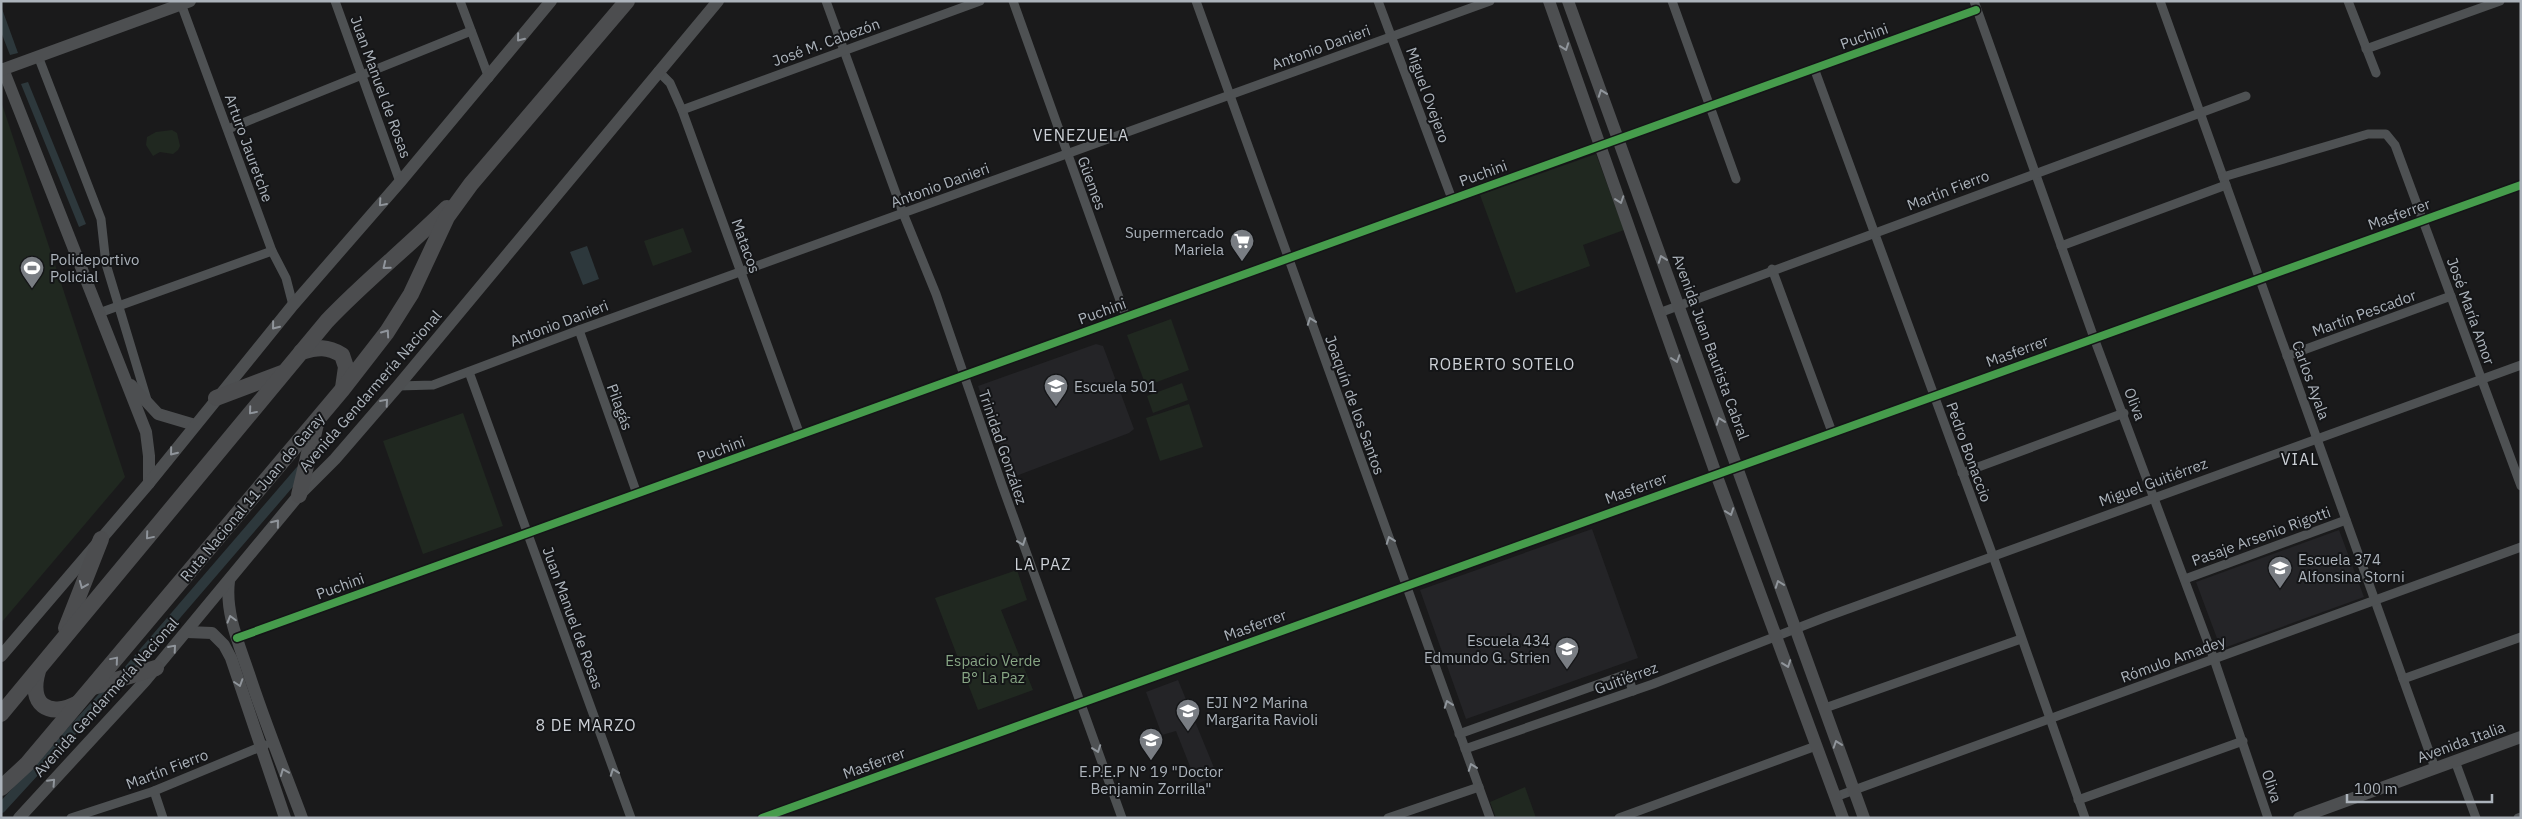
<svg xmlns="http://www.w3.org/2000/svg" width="2522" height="819" font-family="'IBM Plex Sans',sans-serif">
  <rect width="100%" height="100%" fill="#1a1a1b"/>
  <!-- built -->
  <g fill="#242427">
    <polygon points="1096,344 1103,346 1134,429 1129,433 1011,478 978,386"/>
    <polygon points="1592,529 1638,658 1466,719 1420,590"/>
    <polygon points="2339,530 2364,597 2221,649 2196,582"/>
    <polygon points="1178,680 1217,775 1197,784 1176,731 1162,735 1146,692"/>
  </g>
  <!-- green -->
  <g fill="#202820">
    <polygon points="1,101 125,477 1,623"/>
    <polygon points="172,130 177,133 180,146 178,150 173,154 160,152 153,156 146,145 147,137 156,132"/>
    <polygon points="1596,154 1624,230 1583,245 1590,266 1516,293 1480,195"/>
    <polygon points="683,228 692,252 653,266 644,241"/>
    <polygon points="1171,319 1189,370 1146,386 1127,335"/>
    <polygon points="1182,383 1188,400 1153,413 1147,396"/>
    <polygon points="1189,404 1203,447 1160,461 1146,418"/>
    <polygon points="463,413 503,526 423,554 383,441"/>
    <polygon points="1017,570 1027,600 1001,610 1033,690 978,710 935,598"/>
    <polygon points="1525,787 1536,818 1496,818 1490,802"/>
  </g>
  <!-- water -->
  <g fill="#2d383c">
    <polygon points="1,6 18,53 10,55 1,32"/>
    <polygon points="28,82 86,224 79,227 21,84"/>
    <polygon points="587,246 599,279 583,285 570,252"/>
  </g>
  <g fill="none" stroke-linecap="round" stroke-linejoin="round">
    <!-- canal -->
    <g stroke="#2d383c" stroke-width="10">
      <polyline points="127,672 300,471"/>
      <polyline points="1,808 114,685"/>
    </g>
    <!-- street -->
    <g stroke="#4e5153" stroke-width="9">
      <polyline points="180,1 272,251 286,278 293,305"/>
      <polyline points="335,1 400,182"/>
      <polyline points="460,1 489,78"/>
      <polyline points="826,1 903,213 936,294 1002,485 1122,818"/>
      <polyline points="1013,1 1126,317"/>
      <polyline points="1196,1 1490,818"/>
      <polyline points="1378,1 1452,199"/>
      <polyline points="1672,1 1736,179"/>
      <polyline points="1974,1 2094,338 2214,659 2268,818"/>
      <polyline points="2160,1 2435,768"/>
      <polyline points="2348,1 2376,73"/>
      <polyline points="2366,49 2500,1"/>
      <polyline points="38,56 101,219 106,264 147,400"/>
      <polyline points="1814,68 1993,556 2085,818"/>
      <polyline points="658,71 670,83 682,110 800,435"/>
      <polyline points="682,110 980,1"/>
      <polyline points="228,129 471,31"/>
      <polyline points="2223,177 2368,134 2386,134 2395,145 2521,486"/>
      <polyline points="2061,246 2226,185"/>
      <polyline points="1772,269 1832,432"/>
      <polyline points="99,313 272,251"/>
      <polyline points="1659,313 2246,96"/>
      <polyline points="579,330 637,494"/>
      <polyline points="2287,356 2451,296"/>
      <polyline points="469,372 631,818"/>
      <polyline points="398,386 433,385 579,330 1490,1"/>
      <polyline points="1962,473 2124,413"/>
      <polyline points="2185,579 2346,520"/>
      <polyline points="237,638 1976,10"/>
      <polyline points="2403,679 2521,637"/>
      <polyline points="1825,708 2021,639"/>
      <polyline points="1459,734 1627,674 1633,691"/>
      <polyline points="1465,749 1653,684 1826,617 2521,365"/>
      <polyline points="2455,761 2476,818"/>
      <polyline points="154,791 163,818"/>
      <polyline points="1835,797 2521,547"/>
      <polyline points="2078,800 2243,741"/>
      <polyline points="71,818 154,791 265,745"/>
      <polyline points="762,818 2521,185"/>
      <polyline points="1388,818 1479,787"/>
      <polyline points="1619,818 1816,746"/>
      <polyline points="2518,818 2521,817"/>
    </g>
    <!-- secondary -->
    <g stroke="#4d4f51" stroke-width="12">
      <polyline points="1549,1 1716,474 1843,818"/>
      <polyline points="1568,1 1864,818"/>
      <polyline points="3,69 146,432 149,456 149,483"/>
      <polyline points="1,70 190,1"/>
      <polyline points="131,385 158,414 195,425"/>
      <path d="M 229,581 C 225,613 239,644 249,674 C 265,723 284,770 302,818"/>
      <polyline points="187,632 212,633 224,645 231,658 285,818"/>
      <polyline points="1,656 149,483 293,305 400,182 551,1"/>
      <polyline points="19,818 145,681 299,495 335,459 398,386 718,1"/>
      <polyline points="2299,818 2521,737"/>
    </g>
    <!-- highway -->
    <g stroke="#4c4d4f" stroke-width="16">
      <path d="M 301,352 C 318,347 327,346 342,355 L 346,367 L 343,388"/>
      <polyline points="216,398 282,373"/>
      <polyline points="299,495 316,424"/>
      <polyline points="66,628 101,539"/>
      <path d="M 38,671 C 28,704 48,719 78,703"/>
      <polyline points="93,687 156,668"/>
      <path d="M 1,714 L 327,321 C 365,281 408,247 447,208"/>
      <polyline points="1,788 27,764 342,390 387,332 411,294 447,217 471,184 627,1"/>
    </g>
    <defs>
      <g id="cycleway">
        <polyline points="237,638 1976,10"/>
        <polyline points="762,818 2521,185"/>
      </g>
    </defs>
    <!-- cycleway casing -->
    <use href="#cycleway" stroke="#141517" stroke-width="11"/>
    <!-- cycleway -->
    <use href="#cycleway" stroke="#469c4c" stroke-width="8"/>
  </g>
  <!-- one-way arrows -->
  <defs><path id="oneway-chevron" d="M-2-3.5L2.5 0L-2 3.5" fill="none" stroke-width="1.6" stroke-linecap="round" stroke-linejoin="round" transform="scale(1.25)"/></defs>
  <g stroke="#90959b">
    <use href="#oneway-chevron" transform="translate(520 38) rotate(129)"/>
    <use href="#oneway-chevron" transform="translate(1565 47) rotate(70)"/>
    <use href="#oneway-chevron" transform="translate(1602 93) rotate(-110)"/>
    <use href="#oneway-chevron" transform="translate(1620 200) rotate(71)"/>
    <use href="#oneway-chevron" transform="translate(382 203) rotate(131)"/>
    <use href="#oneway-chevron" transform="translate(1662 259) rotate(-110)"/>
    <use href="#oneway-chevron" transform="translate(275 326) rotate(129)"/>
    <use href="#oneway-chevron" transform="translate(1676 359) rotate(71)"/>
    <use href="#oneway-chevron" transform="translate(385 402) rotate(-49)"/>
    <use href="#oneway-chevron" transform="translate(1720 421) rotate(-110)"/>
    <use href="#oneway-chevron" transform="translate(173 452) rotate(129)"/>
    <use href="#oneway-chevron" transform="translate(1730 512) rotate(70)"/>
    <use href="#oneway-chevron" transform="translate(276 523) rotate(-51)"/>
    <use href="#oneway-chevron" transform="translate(1779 584) rotate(-110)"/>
    <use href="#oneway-chevron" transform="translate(231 619) rotate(-106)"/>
    <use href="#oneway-chevron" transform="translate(173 648) rotate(-49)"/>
    <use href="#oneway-chevron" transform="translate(1787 664) rotate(70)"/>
    <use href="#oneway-chevron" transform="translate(239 683) rotate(72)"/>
    <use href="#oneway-chevron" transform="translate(1837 744) rotate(-109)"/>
    <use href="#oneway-chevron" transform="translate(284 772) rotate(-112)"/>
    <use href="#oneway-chevron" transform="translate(52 782) rotate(-47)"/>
  </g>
  <g stroke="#8f949b">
    <use href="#oneway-chevron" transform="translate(386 266) rotate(141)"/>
    <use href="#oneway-chevron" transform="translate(386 333) rotate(-55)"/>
    <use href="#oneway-chevron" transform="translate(252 411) rotate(130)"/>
    <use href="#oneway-chevron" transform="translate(149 536) rotate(130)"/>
    <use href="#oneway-chevron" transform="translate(83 585) rotate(112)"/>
    <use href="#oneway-chevron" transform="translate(115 660) rotate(-50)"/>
  </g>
  <g stroke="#90969c">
    <use href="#oneway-chevron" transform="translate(1311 321) rotate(-110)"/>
    <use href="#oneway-chevron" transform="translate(1390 540) rotate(-110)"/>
    <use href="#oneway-chevron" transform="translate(1022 542) rotate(70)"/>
    <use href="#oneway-chevron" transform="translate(1448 704) rotate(-110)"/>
    <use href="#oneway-chevron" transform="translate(1097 749) rotate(70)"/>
    <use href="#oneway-chevron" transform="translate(1472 767) rotate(-110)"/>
    <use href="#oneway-chevron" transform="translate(614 772) rotate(-110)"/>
  </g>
  <!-- icons -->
  <defs>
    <symbol id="supermarket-pin" viewBox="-11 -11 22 30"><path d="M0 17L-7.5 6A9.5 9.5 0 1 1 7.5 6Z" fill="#797d83" stroke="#141517"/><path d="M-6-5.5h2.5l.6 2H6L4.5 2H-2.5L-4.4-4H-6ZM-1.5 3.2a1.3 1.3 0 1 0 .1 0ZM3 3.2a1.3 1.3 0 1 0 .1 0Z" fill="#fff"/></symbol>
    <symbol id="stadium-pin" viewBox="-11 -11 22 30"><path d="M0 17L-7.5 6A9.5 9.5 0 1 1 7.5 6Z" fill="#797d83" stroke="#141517"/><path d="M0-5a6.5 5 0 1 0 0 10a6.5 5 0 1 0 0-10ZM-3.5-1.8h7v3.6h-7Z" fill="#fff"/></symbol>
    <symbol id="school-pin" viewBox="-11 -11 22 30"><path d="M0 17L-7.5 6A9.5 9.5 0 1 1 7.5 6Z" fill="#797d83" stroke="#141517"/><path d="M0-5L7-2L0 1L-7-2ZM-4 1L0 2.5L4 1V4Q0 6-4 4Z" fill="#fff"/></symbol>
  </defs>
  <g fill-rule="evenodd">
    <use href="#supermarket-pin" x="1228" y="227" width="28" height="38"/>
    <use href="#stadium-pin" x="18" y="254" width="28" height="38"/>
    <use href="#school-pin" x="1042" y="372" width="28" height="38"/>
    <use href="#school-pin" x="2266" y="554" width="28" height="38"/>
    <use href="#school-pin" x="1553" y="635" width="28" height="38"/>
    <use href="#school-pin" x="1174" y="697" width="28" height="38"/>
    <use href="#school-pin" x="1137" y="726" width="28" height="38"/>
  </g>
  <g text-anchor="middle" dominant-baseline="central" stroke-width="4" stroke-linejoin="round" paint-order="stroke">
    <!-- street labels -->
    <g font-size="15" fill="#acb3bb" stroke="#141517">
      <text transform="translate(1864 36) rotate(-20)">Puchini</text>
      <text transform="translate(826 42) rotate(-20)">José M. Cabezón</text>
      <text transform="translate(1321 47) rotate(-20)">Antonio Danieri</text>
      <text transform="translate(381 87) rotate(70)">Juan Manuel de Rosas</text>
      <text transform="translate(1428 95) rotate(70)">Miguel Ovejero</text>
      <text transform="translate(249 148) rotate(70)">Arturo Jauretche</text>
      <text transform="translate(1483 173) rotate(-20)">Puchini</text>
      <text transform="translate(1092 183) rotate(70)">Güemes</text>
      <text transform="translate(940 185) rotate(-20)">Antonio Danieri</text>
      <text transform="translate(1948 190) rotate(-21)">Martín Fierro</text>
      <text transform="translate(2399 214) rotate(-20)">Masferrer</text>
      <text transform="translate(746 246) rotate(70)">Matacos</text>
      <text transform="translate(1102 311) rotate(-20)">Puchini</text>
      <text transform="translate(2471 311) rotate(70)">José María Amor</text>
      <text transform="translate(2364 313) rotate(-20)">Martín Pescador</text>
      <text transform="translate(559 323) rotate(-21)">Antonio Danieri</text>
      <text transform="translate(1711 347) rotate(70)">Avenida Juan Bautista Cabral</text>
      <text transform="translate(2017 351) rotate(-20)">Masferrer</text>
      <text transform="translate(2311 380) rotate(70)">Carlos Ayala</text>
      <text transform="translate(370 391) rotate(-49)">Avenida Gendarmería Nacional</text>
      <text transform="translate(2135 404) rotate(69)">Oliva</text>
      <text transform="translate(1355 405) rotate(70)">Joaquín de los Santos</text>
      <text transform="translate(620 407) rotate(70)">Pilagás</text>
      <text transform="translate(1003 447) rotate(71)">Trinidad González</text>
      <text transform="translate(721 449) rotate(-20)">Puchini</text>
      <text transform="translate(1969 452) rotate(70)">Pedro Bonaccio</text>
      <text transform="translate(2153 482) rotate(-20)">Miguel Guitiérrez</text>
      <text transform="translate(1636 488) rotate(-20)">Masferrer</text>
      <text transform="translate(252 497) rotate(-50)">Ruta Nacional 11 Juan de Garay</text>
      <text transform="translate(2261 536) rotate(-20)">Pasaje Arsenio Rigotti</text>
      <text transform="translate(340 586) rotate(-20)">Puchini</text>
      <text transform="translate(573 618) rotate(70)">Juan Manuel de Rosas</text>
      <text transform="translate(1255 625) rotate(-20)">Masferrer</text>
      <text transform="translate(2173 659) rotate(-20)">Rómulo Amadey</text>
      <text transform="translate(1626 678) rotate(-20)">Guitiérrez</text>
      <text transform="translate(106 697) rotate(-48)">Avenida Gendarmería Nacional</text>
      <text transform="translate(2461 742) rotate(-20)">Avenida Italia</text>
      <text transform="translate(874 763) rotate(-20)">Masferrer</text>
      <text transform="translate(167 769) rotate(-21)">Martín Fierro</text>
      <text transform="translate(2272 786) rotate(72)">Oliva</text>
    </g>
    <!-- poi labels -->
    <g font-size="15" fill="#acb3bb" stroke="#141517" text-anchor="start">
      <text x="1224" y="232" text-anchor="end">Supermercado<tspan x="1224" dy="17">Mariela</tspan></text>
      <text x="50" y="259">Polideportivo<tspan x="50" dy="17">Policial</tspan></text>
      <text x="1074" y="386">Escuela 501</text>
      <text x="2298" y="559">Escuela 374<tspan x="2298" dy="17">Alfonsina Storni</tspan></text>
      <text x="1550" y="640" text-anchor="end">Escuela 434<tspan x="1550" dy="17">Edmundo G. Strien</tspan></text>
      <text x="1206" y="702">EJI N°2 Marina<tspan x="1206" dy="17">Margarita Ravioli</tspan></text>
      <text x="1151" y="771" text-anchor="middle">E.P.E.P N° 19 "Doctor<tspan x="1151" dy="17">Benjamin Zorrilla"</tspan></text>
    </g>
    <!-- park labels -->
    <g font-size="15" fill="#87a584" stroke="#141517">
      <text x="993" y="660">Espacio Verde<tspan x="993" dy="17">B° La Paz</tspan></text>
    </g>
    <!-- neighbourhood labels -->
    <g font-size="16" letter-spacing="1" fill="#cdd1d7" stroke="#141517">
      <text x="1081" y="135">VENEZUELA</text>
      <text x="1502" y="364">ROBERTO SOTELO</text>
      <text x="2300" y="459">VIAL</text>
      <text x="1043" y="564">LA PAZ</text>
      <text x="586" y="725">8 DE MARZO</text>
    </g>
  </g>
  <!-- border -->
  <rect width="2522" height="819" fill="none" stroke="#acb3bb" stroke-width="5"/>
  <!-- scale -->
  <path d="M2347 794v8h145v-8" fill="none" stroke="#acb3bb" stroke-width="2.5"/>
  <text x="2354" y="794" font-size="15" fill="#acb3bb" stroke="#141517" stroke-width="4" paint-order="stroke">100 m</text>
</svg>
